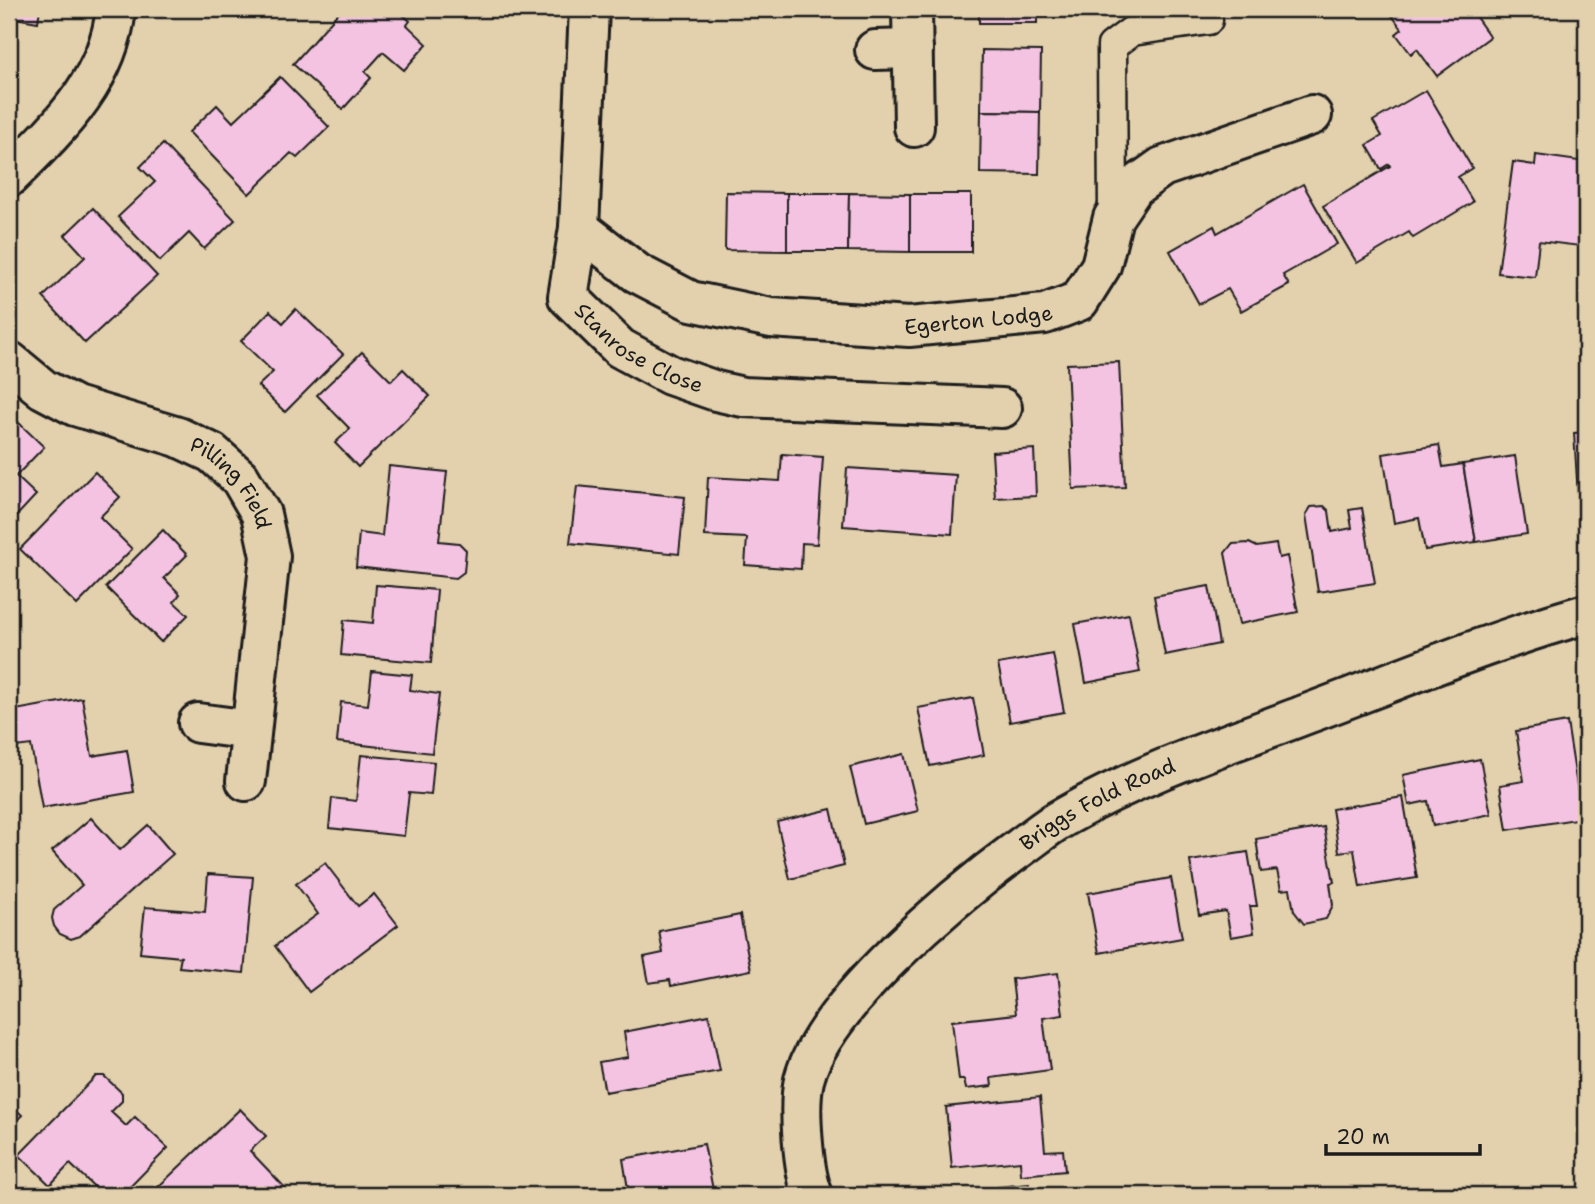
<svg xmlns="http://www.w3.org/2000/svg" width="1595" height="1204" font-family="'Shantell Sans',sans-serif">
  <rect width="100%" height="100%" fill="#e3d1ae"/>
  <filter id="ink" filterUnits="userSpaceOnUse"><feTurbulence type="fractalNoise" baseFrequency=".0143" numOctaves="2"/><feDisplacementMap in="SourceGraphic" scale="14" xChannelSelector="R" yChannelSelector="G"/><feConvolveMatrix kernelMatrix="1 2 1 2 8 2 1 2 1" color-interpolation-filters="sRGB"/></filter>
  <g filter="url(#ink)">
    <!-- building -->
    <g fill="#f5c3e2" stroke="#1c1c1c" stroke-width="2">
      <polygon points="9,9 40,9 38,22 9,17"/>
      <polygon points="335,9 396,9 410,21 407,25 427,44 404,70 383,52 365,72 371,78 343,109 293,64 339,12"/>
      <rect x="979" y="9" width="58" height="14"/>
      <polygon points="1387,9 1473,9 1471,10 1490,37 1437,76 1417,49 1411,54 1396,34 1402,29"/>
      <polygon points="982,50 1041,51 1040,112 981,111"/>
      <polygon points="280,77 329,127 297,158 291,153 249,194 189,132 217,105 233,122"/>
      <polygon points="1426,90 1472,168 1458,177 1473,202 1413,238 1409,232 1357,263 1323,206 1390,166 1389,164 1381,169 1367,145 1382,136 1373,121"/>
      <polygon points="981,111 1040,112 1039,174 980,173"/>
      <polygon points="163,144 235,220 204,249 189,233 160,261 118,217 155,182 140,167"/>
      <polygon points="1536,155 1586,162 1586,197 1580,246 1539,241 1535,277 1498,273 1513,162 1535,165"/>
      <polygon points="1303,184 1337,244 1283,275 1289,285 1241,311 1228,289 1199,304 1170,251 1214,226 1217,233"/>
      <polygon points="726,192 787,193 787,251 725,250"/>
      <polygon points="787,193 849,193 848,251 787,251"/>
      <polygon points="849,193 910,194 910,252 848,251"/>
      <rect x="910" y="194" width="61" height="58"/>
      <polygon points="1586,197 1586,247 1580,246"/>
      <polygon points="93,208 157,276 85,343 43,297 85,257 65,235"/>
      <polygon points="296,309 343,354 285,412 258,386 273,372 241,341 270,311 283,323"/>
      <polygon points="362,352 391,381 403,369 430,396 358,467 335,443 350,429 317,395"/>
      <polygon points="1119,362 1125,487 1073,489 1067,364"/>
      <polygon points="18,422 44,447 16,476 36,495 9,524 9,432"/>
      <polygon points="1586,432 1586,511 1579,511 1574,433"/>
      <polygon points="1439,445 1443,467 1463,464 1476,542 1425,550 1419,518 1394,523 1383,454"/>
      <polygon points="1034,449 1036,496 995,498 992,452"/>
      <polygon points="782,454 823,457 817,544 802,543 801,569 745,565 747,538 705,536 708,477 780,481"/>
      <polygon points="1515,456 1527,534 1476,542 1463,464"/>
      <polygon points="389,466 447,472 439,541 459,543 466,550 464,572 456,578 356,567 359,533 382,536"/>
      <polygon points="847,468 956,475 952,534 843,526"/>
      <polygon points="95,472 120,497 100,517 132,549 77,605 20,549"/>
      <polygon points="577,486 685,497 679,554 570,543"/>
      <polygon points="1324,506 1329,511 1332,532 1352,528 1349,510 1362,508 1375,583 1318,592 1306,515 1311,507"/>
      <polygon points="163,530 187,555 164,578 180,594 174,602 188,615 161,642 106,587"/>
      <polygon points="1249,543 1257,547 1276,544 1279,558 1287,556 1298,612 1239,624 1225,553 1232,544"/>
      <polygon points="376,585 437,590 431,663 341,655 344,620 373,623"/>
      <polygon points="1209,586 1219,644 1165,655 1154,596"/>
      <polygon points="1129,614 1140,672 1086,683 1075,624"/>
      <polygon points="1053,654 1064,712 1010,722 998,664"/>
      <polygon points="372,671 412,675 410,690 439,694 432,753 337,742 341,702 368,705"/>
      <polygon points="82,698 92,756 127,750 134,792 42,808 31,745 16,747 10,711"/>
      <polygon points="973,698 984,755 930,766 918,708"/>
      <polygon points="1567,722 1582,818 1507,830 1500,785 1524,781 1516,731"/>
      <polygon points="904,754 918,811 864,824 850,767"/>
      <polygon points="361,755 434,762 431,795 409,793 404,836 329,828 332,798 356,801"/>
      <polygon points="1480,759 1491,814 1433,826 1428,801 1409,805 1403,775"/>
      <polygon points="1586,766 1586,796 1581,767"/>
      <polygon points="1403,797 1417,878 1360,887 1354,850 1339,852 1332,809"/>
      <polygon points="831,809 844,866 790,879 777,822"/>
      <polygon points="91,818 120,850 148,825 173,854 80,936 71,939 60,934 54,926 52,918 54,910 82,885 52,851"/>
      <polygon points="1324,827 1334,882 1330,883 1333,905 1326,919 1304,924 1294,911 1290,889 1281,890 1277,870 1261,872 1256,839"/>
      <polygon points="1248,852 1257,906 1250,906 1254,933 1231,937 1226,911 1199,915 1190,861"/>
      <polygon points="325,863 358,906 374,894 398,925 309,992 275,946 318,914 296,884"/>
      <polygon points="208,874 253,877 244,973 179,967 181,957 140,953 145,907 205,912"/>
      <polygon points="1171,878 1182,938 1099,953 1088,893"/>
      <polygon points="740,915 751,970 671,986 670,980 649,983 644,957 663,953 659,931"/>
      <polygon points="1058,973 1063,1015 1043,1018 1050,1070 991,1078 992,1086 966,1089 964,1080 959,1080 952,1021 1016,1014 1012,979"/>
      <polygon points="709,1015 720,1071 605,1092 599,1062 628,1057 624,1032"/>
      <polygon points="96,1076 104,1076 122,1093 122,1101 111,1112 126,1126 135,1117 168,1148 122,1195 103,1195 70,1164 50,1185 19,1155"/>
      <polygon points="1040,1097 1045,1151 1063,1150 1065,1171 1021,1175 1020,1161 952,1168 946,1107"/>
      <polygon points="9,1103 22,1115 9,1131"/>
      <polygon points="240,1109 266,1136 250,1151 292,1195 162,1195 156,1189"/>
      <polygon points="704,1144 714,1195 629,1195 623,1159"/>
      <polygon points="1029,1184 1030,1195 998,1195 998,1187"/>
    </g>
    <g fill="none" stroke-linecap="round" stroke-linejoin="round">
      <defs>
        <polyline id="service" points="1113,218 1112,46 1132,31 1208,20"/>
        <g id="minor">
          <path id="s1" d="M 589,9 L 579,228 L 568,297 L 620,348 L 670,375 L 716,391 L 743,397 L 1002,408"/>
          <polyline points="912,9 914,127"/>
          <polyline points="875,50 913,49"/>
          <path d="M 9,177 C 58,128 108,82 116,9"/>
          <path id="s2" d="M 579,228 L 637,273 L 691,301 L 771,318 L 909,327 L 1045,314 L 1079,301 L 1101,266 L 1113,218 L 1134,187 L 1162,167 L 1312,115"/>
          <path id="s3" d="M 9,361 L 43,389 L 75,406 L 178,437 L 212,453 L 240,478 L 261,514 L 270,556 L 246,781"/>
          <polyline points="198,723 251,730"/>
          <path id="s4" d="M 813,1195 C 803,1171 798,1106 804,1080 C 823,1004 958,893 1021,847 C 1035,837 1049,825 1064,817 C 1143,772 1228,744 1312,712 C 1403,678 1493,640 1586,614"/>
        </g>
      </defs>
      <!-- service casing -->
      <use href="#service" stroke="#1c1c1c" stroke-width="33"/>
      <!-- minor casing -->
      <use href="#minor" stroke="#1c1c1c" stroke-width="44"/>
      <!-- service -->
      <use href="#service" stroke="#e3d1ae" stroke-width="28"/>
      <!-- minor -->
      <use href="#minor" stroke="#e3d1ae" stroke-width="38"/>
    </g>
  </g>
  <g text-anchor="middle" dominant-baseline="central" stroke-width="5" stroke-linejoin="round" paint-order="stroke">
    <!-- street labels -->
    <g font-size="21" fill="#1c1c1c" stroke="#e3d1ae">
      <text stroke="none"><textPath href="#s2" startOffset="424">Egerton Lodge</textPath></text>
      <text stroke="none"><textPath href="#s1" startOffset="378">Stanrose Close</textPath></text>
      <text stroke="none"><textPath href="#s3" startOffset="261">Pilling Field</textPath></text>
      <text stroke="none"><textPath href="#s4" startOffset="527">Briggs Fold Road</textPath></text>
    </g>
  </g>
  <!-- margin -->
  <rect width="1595" height="1204" fill="none" stroke="#e3d1ae" stroke-width="35"/>
  <rect x="18" y="18" width="1560" height="1169" fill="none" stroke="#1c1c1c" stroke-width="2.5" filter="url(#ink)"/>
  <!-- scale -->
  <path d="M1326 1144v10h154v-10" fill="none" stroke="#1c1c1c" stroke-width="3.5"/>
  <text x="1336" y="1144" font-size="21" fill="#1c1c1c" stroke="#e3d1ae" stroke-width="5" paint-order="stroke">20 m</text>
</svg>
